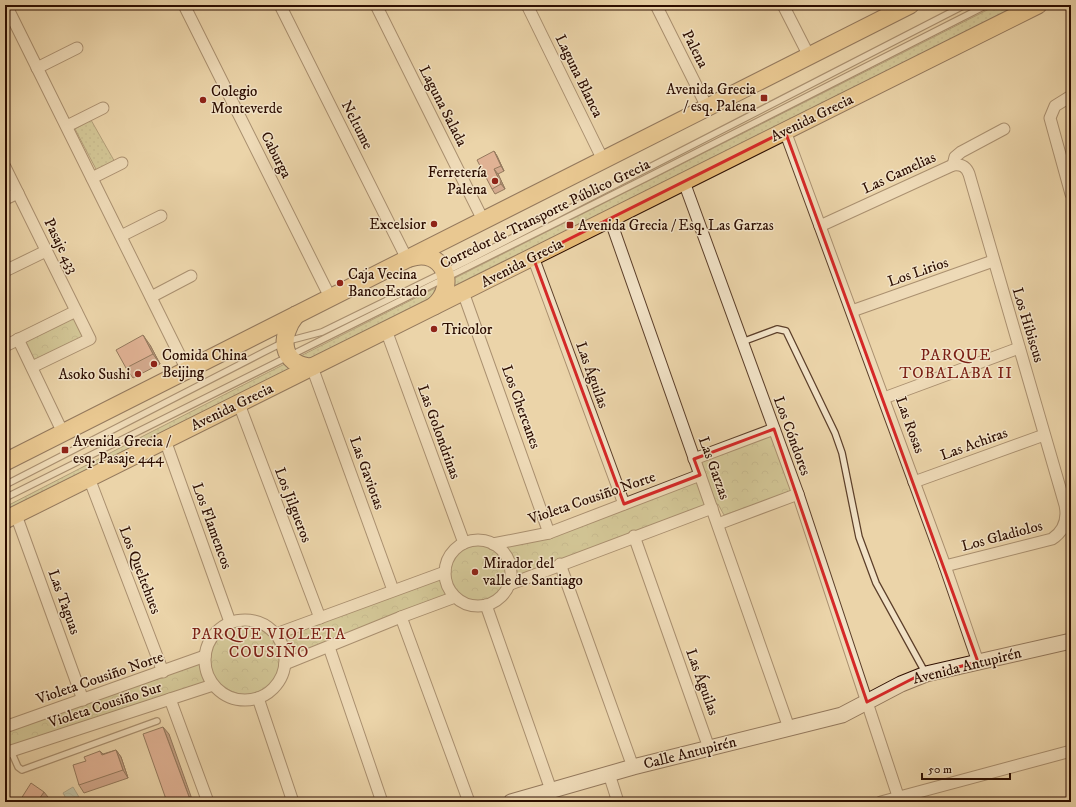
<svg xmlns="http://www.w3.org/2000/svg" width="1076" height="807" font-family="'IM FELL DW Pica',serif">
  <defs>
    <pattern id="grass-dots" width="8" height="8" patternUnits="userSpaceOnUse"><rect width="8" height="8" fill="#babc86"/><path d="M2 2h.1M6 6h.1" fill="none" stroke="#a0a072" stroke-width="1.8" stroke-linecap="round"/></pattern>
    <pattern id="park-crowns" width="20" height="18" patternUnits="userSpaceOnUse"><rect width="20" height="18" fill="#babc86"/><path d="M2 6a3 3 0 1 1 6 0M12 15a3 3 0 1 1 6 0" fill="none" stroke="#a0a072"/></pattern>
    <pattern id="water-waves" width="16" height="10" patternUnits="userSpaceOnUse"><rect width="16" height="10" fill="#98b8ab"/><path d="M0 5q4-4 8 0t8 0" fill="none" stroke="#839d91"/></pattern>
  </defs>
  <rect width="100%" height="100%" fill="#ebd4a9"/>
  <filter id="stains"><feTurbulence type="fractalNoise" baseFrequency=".005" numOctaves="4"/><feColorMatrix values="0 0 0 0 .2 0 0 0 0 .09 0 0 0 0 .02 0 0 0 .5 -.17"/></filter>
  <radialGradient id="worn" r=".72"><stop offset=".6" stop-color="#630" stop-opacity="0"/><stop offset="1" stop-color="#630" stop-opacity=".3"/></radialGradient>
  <!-- grass -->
  <g fill="url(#grass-dots)" stroke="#736443">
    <path d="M 997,5 L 1023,5 L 288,369 L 229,404 L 5,516 L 5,507 C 334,337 666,173 997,5 Z"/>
    <polygon points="91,120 116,164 98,173 75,129"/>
  </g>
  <!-- park -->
  <g fill="url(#park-crowns)" stroke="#736443">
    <polygon points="74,315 86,338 34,364 22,341"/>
    <path d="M 772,432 L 794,491 L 724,515 L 718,504 L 504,583 C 495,604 476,607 458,595 L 281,664 C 270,698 244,704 217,682 L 5,753 L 5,730 L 209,657 C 211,651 213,643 216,639 C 233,618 254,622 273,636 L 448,572 C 453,550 470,540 491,547 L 705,477 L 701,462 Z"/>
  </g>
  <!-- water -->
  <polygon fill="url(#water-waves)" stroke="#6d7467" points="73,787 82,802 68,802 63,793"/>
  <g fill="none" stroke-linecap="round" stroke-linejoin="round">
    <defs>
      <g id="lane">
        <polyline points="742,342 777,329 786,331 835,433 842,453 859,537 876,583 926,674"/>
        <polyline points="5,485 266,351 284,342 322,332 467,261 965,5"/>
        <polyline points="5,498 646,178 987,5"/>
        <polyline points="11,751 18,767 22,770 157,721"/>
      </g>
      <g id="street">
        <polyline points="6,5 187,370"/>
        <polyline points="184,5 330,297"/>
        <polyline points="280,5 407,259"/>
        <polyline points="376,5 483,220"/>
        <polyline points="527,5 603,160"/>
        <polyline points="656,5 707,107"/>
        <polyline points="783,5 809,56"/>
        <polyline points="37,68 77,48"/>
        <polyline points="1071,96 1055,106 1050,118 1071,194"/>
        <polyline points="67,126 103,108"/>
        <polyline points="785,131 945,566 978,662"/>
        <polyline points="953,165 955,157 961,152 1004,129"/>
        <polyline points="5,167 90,339 32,367"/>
        <polyline points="92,178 122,163"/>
        <polyline points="684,182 798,494 900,802"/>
        <polyline points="5,199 18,193"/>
        <polyline points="610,219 789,728"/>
        <path d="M 820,226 L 953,165 C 961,164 966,166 969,174 L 1065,505 C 1068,519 1064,531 1052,539 L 945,566"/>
        <polyline points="121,236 161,216"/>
        <polyline points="533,257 624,504"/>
        <polyline points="5,271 46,251"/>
        <polyline points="463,292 549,533"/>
        <polyline points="151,297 191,276"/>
        <polyline points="852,311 993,261"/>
        <polyline points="386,330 464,543"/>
        <polyline points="18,339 63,433"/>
        <polyline points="5,346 76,311"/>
        <polyline points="312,367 393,590"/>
        <polyline points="884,398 1019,348"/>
        <polyline points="239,404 320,618"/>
        <polyline points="165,440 230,622"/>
        <polyline points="694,459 774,429"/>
        <polyline points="89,478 163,672"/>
        <polyline points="914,482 1044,435"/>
        <polyline points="16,515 83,700"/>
        <polyline points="718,524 798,494"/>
        <polyline points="634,536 709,748"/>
        <circle cx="478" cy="573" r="33"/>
        <polyline points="493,544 549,533 700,475"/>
        <polyline points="560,564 633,767"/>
        <polyline points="508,585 712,508"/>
        <polyline points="486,605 551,790"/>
        <polyline points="401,617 469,802"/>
        <circle cx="245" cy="660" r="40"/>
        <polyline points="276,634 445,572"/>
        <polyline points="329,647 382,802"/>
        <polyline points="285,664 401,617 455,597"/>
        <polyline points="258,698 293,802"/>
        <polyline points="170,699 208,802"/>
        <polyline points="5,727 205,656"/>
        <polyline points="5,753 213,685"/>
        <polyline points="609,774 618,802"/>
        <polyline points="881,802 1071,751"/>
      </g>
      <polyline id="secondary" points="511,802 633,767 842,715 901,684 926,674 1071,641"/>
      <g id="primary">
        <path d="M 410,258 C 442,247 459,284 434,306"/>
        <path d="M 296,315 C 279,336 280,365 312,367"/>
        <polyline points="5,462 910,5"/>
        <polyline points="5,520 1038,5"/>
      </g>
    </defs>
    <!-- lane casing -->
    <use href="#lane" stroke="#5c3f2a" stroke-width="8"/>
    <!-- street casing -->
    <use href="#street" stroke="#5c3f2a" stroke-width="13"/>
    <!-- secondary casing -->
    <use href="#secondary" stroke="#2c0d00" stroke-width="17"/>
    <!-- primary casing -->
    <use href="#primary" stroke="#2c0d00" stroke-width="19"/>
    <!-- lane -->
    <use href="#lane" stroke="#f2e3c7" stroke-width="5.5"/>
    <!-- street -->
    <use href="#street" stroke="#f2e3c7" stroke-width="11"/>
    <!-- secondary -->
    <use href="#secondary" stroke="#f2e3c7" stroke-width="15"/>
    <!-- primary -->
    <use href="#primary" stroke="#e6ba74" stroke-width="17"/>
  </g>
  <!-- wall -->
  <g fill="#b5766a" stroke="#2c0d00">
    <polygon points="494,151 497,156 504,171 498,174 505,189 495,194 492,189"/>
    <polygon points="150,345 160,364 133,378 126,368"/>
    <polygon points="116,750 121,757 128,778 84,793 79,785 86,761 100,751 103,754"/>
  </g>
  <!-- shaded-wall -->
  <g fill="#936056" stroke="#2c0d00">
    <polygon points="494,151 497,156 504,171 501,166"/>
    <polygon points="494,169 498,174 505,189 501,184"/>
    <polygon points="143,335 150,345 160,364 153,354"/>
    <polygon points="163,727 169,734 193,802 191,802"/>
    <polygon points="116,750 121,757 128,778 123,770"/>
    <polygon points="44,792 48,797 44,802 37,802"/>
  </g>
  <!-- building -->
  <g fill="#d2897b" stroke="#2c0d00">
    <polygon points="494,151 501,166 494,169 501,184 492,189 477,160"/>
    <polygon points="143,335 153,354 126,368 116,350"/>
    <polygon points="163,727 191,802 167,802 143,734"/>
    <polygon points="116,750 123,770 79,785 73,765 86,761 84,757 100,751 102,755"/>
    <polygon points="31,783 44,792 37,802 19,802"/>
  </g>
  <!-- marked area -->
  <path d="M0 0H1076V807H0ZM 785,131 L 978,662 L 914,678 L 867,702 L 774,429 L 694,459 L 700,475 L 624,504 L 533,257 Z" fill="#ebd4a9" fill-opacity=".55" fill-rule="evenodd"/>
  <path fill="none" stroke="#d62828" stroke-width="3" stroke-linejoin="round" d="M 785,131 L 978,662 L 914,678 L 867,702 L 774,429 L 694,459 L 700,475 L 624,504 L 533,257 Z"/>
  <!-- markers -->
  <g fill="#8f2418" stroke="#f2e3c7" stroke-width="1.5">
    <rect x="760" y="94" width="8" height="8" rx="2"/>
    <circle cx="203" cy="100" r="4"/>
    <circle cx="495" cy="181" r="4"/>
    <circle cx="434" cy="224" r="4"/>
    <rect x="566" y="221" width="8" height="8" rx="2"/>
    <circle cx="340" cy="283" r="4"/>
    <circle cx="434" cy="329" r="4"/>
    <circle cx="154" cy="364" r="4"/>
    <circle cx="138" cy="374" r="4"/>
    <rect x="61" y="446" width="8" height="8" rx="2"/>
    <circle cx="475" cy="572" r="4"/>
  </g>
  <g text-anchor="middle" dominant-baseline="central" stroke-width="3" stroke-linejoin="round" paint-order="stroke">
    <!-- street labels -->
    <g font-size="15" fill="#2c0d00" stroke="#f2e3c7">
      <text transform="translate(695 49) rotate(63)">Palena</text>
      <text transform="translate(579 76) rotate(64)">Laguna Blanca</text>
      <text transform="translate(443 106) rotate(63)">Laguna Salada</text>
      <text transform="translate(812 118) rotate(-26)">Avenida Grecia</text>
      <text transform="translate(357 125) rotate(63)">Neltume</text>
      <text transform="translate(276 155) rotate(63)">Caburga</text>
      <text transform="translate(899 173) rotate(-25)">Las Camelias</text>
      <text transform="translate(545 214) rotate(-26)">Corredor de Transporte Público Grecia</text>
      <text transform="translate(61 246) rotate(64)">Pasaje 433</text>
      <text transform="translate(522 263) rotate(-27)">Avenida Grecia</text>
      <text transform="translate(918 272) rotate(-19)">Los Lirios</text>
      <text transform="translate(1028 325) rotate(73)">Los Hibiscus</text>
      <text transform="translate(592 375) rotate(70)">Las Águilas</text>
      <text transform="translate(232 407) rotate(-26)">Avenida Grecia</text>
      <text transform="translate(521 407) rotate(70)">Los Chercanes</text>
      <text transform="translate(910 425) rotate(70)">Las Rosas</text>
      <text transform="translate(439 432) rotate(70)">Las Golondrinas</text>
      <text transform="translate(792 436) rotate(70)">Los Cóndores</text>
      <text transform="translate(974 444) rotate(-20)">Las Achiras</text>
      <text transform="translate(714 468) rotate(70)">Las Garzas</text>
      <text transform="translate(367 473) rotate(70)">Las Gaviotas</text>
      <text transform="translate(592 498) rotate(-19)">Violeta Cousiño Norte</text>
      <text transform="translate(293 505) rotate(69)">Los Jilgueros</text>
      <text transform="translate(212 526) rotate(70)">Los Flamencos</text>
      <text transform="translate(1002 536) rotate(-15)">Los Gladiolos</text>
      <text transform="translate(140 570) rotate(69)">Los Queltehues</text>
      <text transform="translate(64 602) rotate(70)">Las Taguas</text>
      <text transform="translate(967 666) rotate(-14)">Avenida Antupirén</text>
      <text transform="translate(100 678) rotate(-19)">Violeta Cousiño Norte</text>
      <text transform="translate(702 682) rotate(70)">Las Águilas</text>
      <text transform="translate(105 705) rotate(-18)">Violeta Cousiño Sur</text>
      <text transform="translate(690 753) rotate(-14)">Calle Antupirén</text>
    </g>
    <!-- poi labels -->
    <g font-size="15" fill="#2c0d00" stroke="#f2e3c7" text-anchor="start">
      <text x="756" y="89" text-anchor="end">Avenida Grecia<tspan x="756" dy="17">/ esq. Palena</tspan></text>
      <text x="211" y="91">Colegio<tspan x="211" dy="17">Monteverde</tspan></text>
      <text x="487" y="172" text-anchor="end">Ferretería<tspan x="487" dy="17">Palena</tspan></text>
      <text x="426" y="224" text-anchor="end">Excelsior</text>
      <text x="578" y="225">Avenida Grecia / Esq. Las Garzas</text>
      <text x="348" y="274">Caja Vecina<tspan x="348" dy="17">BancoEstado</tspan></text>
      <text x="442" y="329">Tricolor</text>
      <text x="162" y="355">Comida China<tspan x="162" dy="17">Beijing</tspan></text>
      <text x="130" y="374" text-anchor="end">Asoko Sushi</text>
      <text x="73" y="441">Avenida Grecia /<tspan x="73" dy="17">esq. Pasaje 444</tspan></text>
      <text x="483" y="563">Mirador del<tspan x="483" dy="17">valle de Santiago</tspan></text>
    </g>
    <!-- neighbourhood labels -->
    <g font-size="16" letter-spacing="1" fill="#7a1f14" stroke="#f2e3c7">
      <text x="956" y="355">PARQUE<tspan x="956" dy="18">TOBALABA II</tspan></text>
      <text x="269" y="634">PARQUE VIOLETA<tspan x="269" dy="18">COUSIÑO</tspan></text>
    </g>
  </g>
  <!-- margin -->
  <rect width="1076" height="807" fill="none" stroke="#ebd4a9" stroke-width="20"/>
  <rect x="6" y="6" width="1064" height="795" fill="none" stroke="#2c0d00" stroke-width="2"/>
  <rect x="10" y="10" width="1056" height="787" fill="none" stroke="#2c0d00"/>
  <!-- scale -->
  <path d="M922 773v6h88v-6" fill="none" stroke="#2c0d00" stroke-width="2"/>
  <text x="928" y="773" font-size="12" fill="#2c0d00" stroke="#f2e3c7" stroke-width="3" paint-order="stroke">50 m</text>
  <rect width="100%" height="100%" filter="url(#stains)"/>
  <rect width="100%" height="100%" fill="url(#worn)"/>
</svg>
